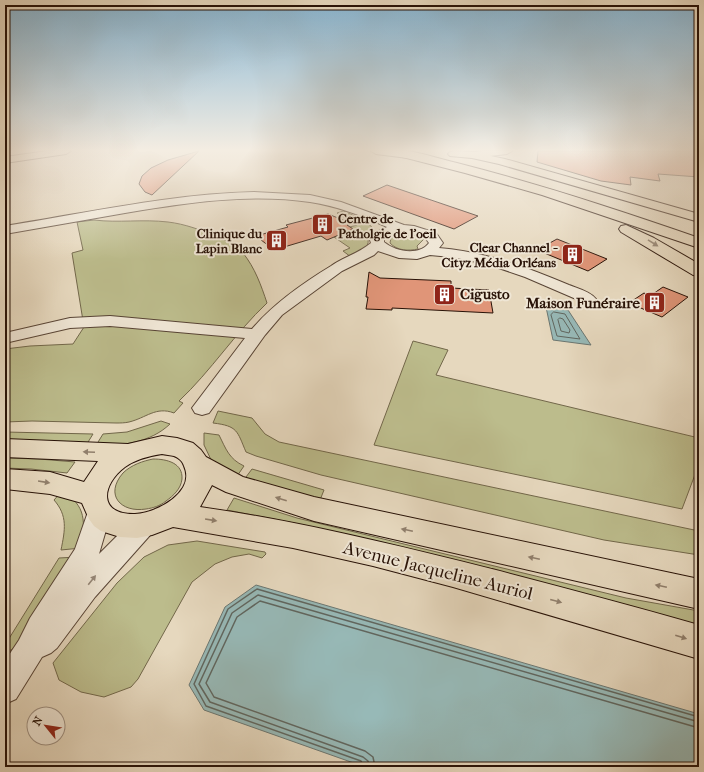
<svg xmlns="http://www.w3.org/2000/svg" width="704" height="772" font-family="'IM FELL French Canon',serif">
  <rect width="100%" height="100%" fill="#e6d8be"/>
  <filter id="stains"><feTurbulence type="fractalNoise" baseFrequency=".005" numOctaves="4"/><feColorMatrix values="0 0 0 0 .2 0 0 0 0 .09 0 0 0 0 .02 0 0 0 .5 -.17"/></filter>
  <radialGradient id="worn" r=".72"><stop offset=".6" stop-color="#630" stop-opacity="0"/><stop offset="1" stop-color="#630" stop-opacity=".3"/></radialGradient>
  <!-- green -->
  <g fill="#bcbc8c" stroke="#72674a">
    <path d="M 344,211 L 365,221 L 373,228 L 373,233 L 368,239 C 370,249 358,252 351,257 L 343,251 L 350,248 L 334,237 L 354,230 L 350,227 L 357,225 L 337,213 Z"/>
    <path d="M 94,220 C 118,223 143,219 168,222 C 185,224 201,230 218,237 C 227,241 237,244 243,253 C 255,268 261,285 267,303 C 235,333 211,371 179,401 L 183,403 L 174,413 C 156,406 146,418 129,422 C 125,423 120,423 116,423 L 32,421 L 5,422 L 5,349 L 30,346 L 73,344 L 84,327 L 72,253 L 83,250 L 77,222 Z"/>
    <path d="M 405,234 L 416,235 L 424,239 L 417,246 L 418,249 C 409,251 397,251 390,243 L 391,238 Z"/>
    <polygon points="413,341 448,350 436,375 699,438 699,464 682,509 374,445"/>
    <path d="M 218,411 L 252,418 L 265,434 L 279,442 L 699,531 L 699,555 L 604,540 L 321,475 L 256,456 L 246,452 C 237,431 238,426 213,423 Z"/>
    <path d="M 161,421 L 170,424 C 150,443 123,445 95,447 L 103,434 L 127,432 Z"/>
    <polygon points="5,432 93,434 85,447 5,445"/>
    <path d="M 204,433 L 219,435 C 226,449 229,459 244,466 L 235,479 L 215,468 L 204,445 Z"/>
    <polygon points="5,458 39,459 75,462 67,473 31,469 5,468"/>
    <path d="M 153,459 C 167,459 183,463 182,479 C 181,489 173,496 166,501 C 160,506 153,508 146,509 C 121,513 104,495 123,473 C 131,465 143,461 153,459 Z"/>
    <polygon points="252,469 324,490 318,505 243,481"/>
    <path d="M 62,491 C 87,506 85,522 81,548 L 61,550 C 65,530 68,516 54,500 Z"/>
    <polygon points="234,498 297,518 626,598 699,611 699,628 629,606 294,523 227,510"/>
    <polygon points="197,541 265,552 266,554 262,558 249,554 232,557 215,564 192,582 138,679 131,687 104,697 81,692 59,680 53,663 117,583 144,557 168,545"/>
    <polygon points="77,557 25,639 11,650 5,652 5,645 59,558"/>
  </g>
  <!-- water -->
  <g fill="#97b9b7" stroke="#6b7671">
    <polygon points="546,307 568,310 591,345 553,340"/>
    <polygon points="256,585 699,714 699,767 365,767 204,710 189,685 225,607"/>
  </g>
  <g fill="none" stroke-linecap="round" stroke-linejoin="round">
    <!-- shore-far1 -->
    <g stroke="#60665f" stroke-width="1">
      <polygon points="554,312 565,314 580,339 557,336 551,315"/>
      <polygon points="560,318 563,319 570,330 569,333 561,331 558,320"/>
    </g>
    <!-- shore -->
    <g stroke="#60665f" stroke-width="1.5">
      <polyline points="364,767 361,761 206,706 194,684 228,609 257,589 699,717"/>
      <polyline points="369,767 368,761 363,757 210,702 199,684 232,613 258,595 699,722"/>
      <polyline points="375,767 373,757 365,751 214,697 206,683 237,617 260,601 699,728"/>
    </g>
  </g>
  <!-- building -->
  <g fill="#e09578" stroke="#281207">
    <polygon points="199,151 152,195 145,192 139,184 142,176 151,168 168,160"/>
    <polygon points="538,151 699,151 699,177 658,174 660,181 630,177 631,185 601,181 537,162"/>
    <polygon points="387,185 478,216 454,229 363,196"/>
    <polygon points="328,214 353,224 347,225 353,229 327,240 321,236 274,250 256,236 288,227 286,225"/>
    <polygon points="557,239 607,259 588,271 537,250"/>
    <polygon points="369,272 380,278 451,281 451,288 489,290 493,313 392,308 392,310 366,309 368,297 366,297"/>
    <polygon points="663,287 688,297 662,317 629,303 644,293 650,296"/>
  </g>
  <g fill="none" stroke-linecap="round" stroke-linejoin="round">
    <defs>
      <g id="minor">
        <path d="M 254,192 L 310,195 L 341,202 L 404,225 L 414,226 L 436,233 L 443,243 L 439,248 C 485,252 527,267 569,285 C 577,288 591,292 596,299 L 593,302 L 588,304 L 583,302 L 525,277 L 487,264 L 451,257 L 430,255 L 417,259 L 399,258 L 378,251 L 374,255 L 342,271 L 282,315 L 265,335 L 209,413 L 202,415 L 195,413 L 192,408 L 245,338 L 110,326 L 70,328 L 5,343 L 5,333 L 70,318 L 110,316 L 252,329 C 274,303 303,283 331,266 C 344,257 359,253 371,243 L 370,240 L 379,231 L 387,227 C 363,216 337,206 310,202 C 248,193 186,203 125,213 C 85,220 45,227 5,234 L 5,226 C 87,213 170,194 254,192 ZM 409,233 L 426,239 L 429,243 C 419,256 396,252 384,242 L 384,239 L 393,234 Z"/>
        <polygon points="99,503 108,506 111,513 99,554 134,519 143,515 152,519 155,526 152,533 95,597 57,648 51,653 42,657 16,699 5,704 5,661 19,640 30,618 75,549 90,506"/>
      </g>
      <g id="major">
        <path d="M 386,151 C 408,147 435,158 457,163 C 539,184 619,210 699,238 L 699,248 L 542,195 L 465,173 L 387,153 Z"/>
        <polygon points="454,151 472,152 505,159 699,214 699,222 499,164 472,158 450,156 448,154 450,152"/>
        <polygon points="626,225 654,238 699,264 699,276 693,275 621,232 619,229 621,226"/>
        <path d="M 162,436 L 177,438 L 193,443 L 201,450 L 206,457 L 243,477 L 314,497 L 699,579 L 699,609 L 314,521 L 226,492 L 212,485 L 200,507 C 299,521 395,545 492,569 C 561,587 630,605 699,625 L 699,659 L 453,587 L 373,566 L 293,548 L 173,527 L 152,535 L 137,538 L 120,537 L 101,531 L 94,526 L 89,519 L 82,503 L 50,494 L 5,489 L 5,469 L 50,472 L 84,482 L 98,461 L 5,457 L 5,439 L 128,444 ZM 162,454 C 166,455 170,455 174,456 C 179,458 183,462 184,466 C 196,492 157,513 135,514 C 98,515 101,485 125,467 C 136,459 149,456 162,454 Z"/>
      </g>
      <g id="highway">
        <polygon points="47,151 71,151 66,154 5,163 5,157"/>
        <path d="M 371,151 C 380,150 416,149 422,156 L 416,159 L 376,154 Z"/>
        <polygon points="482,151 512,151 507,154 472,158 466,155 468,153"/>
      </g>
    </defs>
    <!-- minor casing -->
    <use href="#minor" stroke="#584435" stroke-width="2"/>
    <!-- major casing -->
    <use href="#major" stroke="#281207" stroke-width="2"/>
    <!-- highway casing -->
    <use href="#highway" stroke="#281207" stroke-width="2"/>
    <!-- minor -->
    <use href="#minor" fill="#efe6d5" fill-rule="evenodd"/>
    <!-- major -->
    <use href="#major" fill="#e6d8be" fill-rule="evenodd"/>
    <!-- highway -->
    <use href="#highway" fill="#e6d8be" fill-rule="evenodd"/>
  </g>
  <!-- one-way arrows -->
  <defs><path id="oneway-solid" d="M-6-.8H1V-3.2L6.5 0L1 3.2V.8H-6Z"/></defs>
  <g fill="#907f6c">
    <use href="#oneway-solid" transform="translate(653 243) rotate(32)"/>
    <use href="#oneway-solid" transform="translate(89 452) rotate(-178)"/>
    <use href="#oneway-solid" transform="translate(44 482) rotate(9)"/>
    <use href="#oneway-solid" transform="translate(281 499) rotate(-163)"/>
    <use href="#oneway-solid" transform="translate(211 520) rotate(9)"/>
    <use href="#oneway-solid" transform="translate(407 530) rotate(-168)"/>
    <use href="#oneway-solid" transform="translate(534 558) rotate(-168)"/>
    <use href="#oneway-solid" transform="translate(661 586) rotate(-168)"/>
    <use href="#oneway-solid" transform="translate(556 601) rotate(15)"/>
    <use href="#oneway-solid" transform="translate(681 637) rotate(17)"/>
  </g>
  <use fill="#958778" href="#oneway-solid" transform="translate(92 580) rotate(-51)"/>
  <!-- sky -->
  <linearGradient id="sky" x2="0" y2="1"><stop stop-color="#87b6d4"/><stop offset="0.58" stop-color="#f4ede2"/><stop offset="1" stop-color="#f4ede2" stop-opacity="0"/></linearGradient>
  <rect width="704" height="259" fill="url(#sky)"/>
  <!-- icons -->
  <defs>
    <symbol id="building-square" viewBox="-11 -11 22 22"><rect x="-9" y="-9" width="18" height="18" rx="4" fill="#8f2418" stroke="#efe6d5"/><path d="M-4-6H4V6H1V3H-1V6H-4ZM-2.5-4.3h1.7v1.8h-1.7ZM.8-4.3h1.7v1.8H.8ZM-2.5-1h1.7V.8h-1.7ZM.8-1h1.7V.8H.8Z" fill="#fff"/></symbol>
  </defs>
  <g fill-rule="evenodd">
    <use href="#building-square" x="310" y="212" width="25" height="25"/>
    <use href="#building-square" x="264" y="228" width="25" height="25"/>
    <use href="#building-square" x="560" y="242" width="25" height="25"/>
    <use href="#building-square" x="432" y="282" width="25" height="25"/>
    <use href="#building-square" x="642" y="290" width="25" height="25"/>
  </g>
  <g text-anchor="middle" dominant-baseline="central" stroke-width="4" stroke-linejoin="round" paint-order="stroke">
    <!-- far-poi labels -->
    <g font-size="13" font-weight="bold" fill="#281207" stroke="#efe6d5" text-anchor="end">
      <text x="338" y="218" text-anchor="start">Centre de<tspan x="338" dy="15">Patholgie de l'oeil</tspan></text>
      <text x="262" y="233">Clinique du<tspan x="262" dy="15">Lapin Blanc</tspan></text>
      <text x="556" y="247">Clear Channel -<tspan x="556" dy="15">Cityz Média Orléans</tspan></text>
    </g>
    <!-- poi labels -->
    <g font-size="15" font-weight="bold" fill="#281207" stroke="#efe6d5" text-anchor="start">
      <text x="460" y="294">Cigusto</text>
      <text x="640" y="303" text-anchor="end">Maison Funéraire</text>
    </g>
    <!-- near-street labels -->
    <g font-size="18" fill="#281207" stroke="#efe6d5">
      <text transform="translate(438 571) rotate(14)">Avenue Jacqueline Auriol</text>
    </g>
  </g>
  <!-- margin -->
  <rect width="704" height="772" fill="none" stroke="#e6d8be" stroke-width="20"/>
  <rect x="6" y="6" width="692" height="760" fill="none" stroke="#281207" stroke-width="2"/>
  <rect x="10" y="10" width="684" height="752" fill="none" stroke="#281207"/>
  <!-- north arrow -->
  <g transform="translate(46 726) rotate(300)"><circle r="19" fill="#efe6d5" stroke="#9f9183"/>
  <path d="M0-3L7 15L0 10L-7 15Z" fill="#8f2418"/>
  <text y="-6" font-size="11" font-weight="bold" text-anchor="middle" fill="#281207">N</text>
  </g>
  <rect width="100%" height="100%" filter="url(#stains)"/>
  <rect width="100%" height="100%" fill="url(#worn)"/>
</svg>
